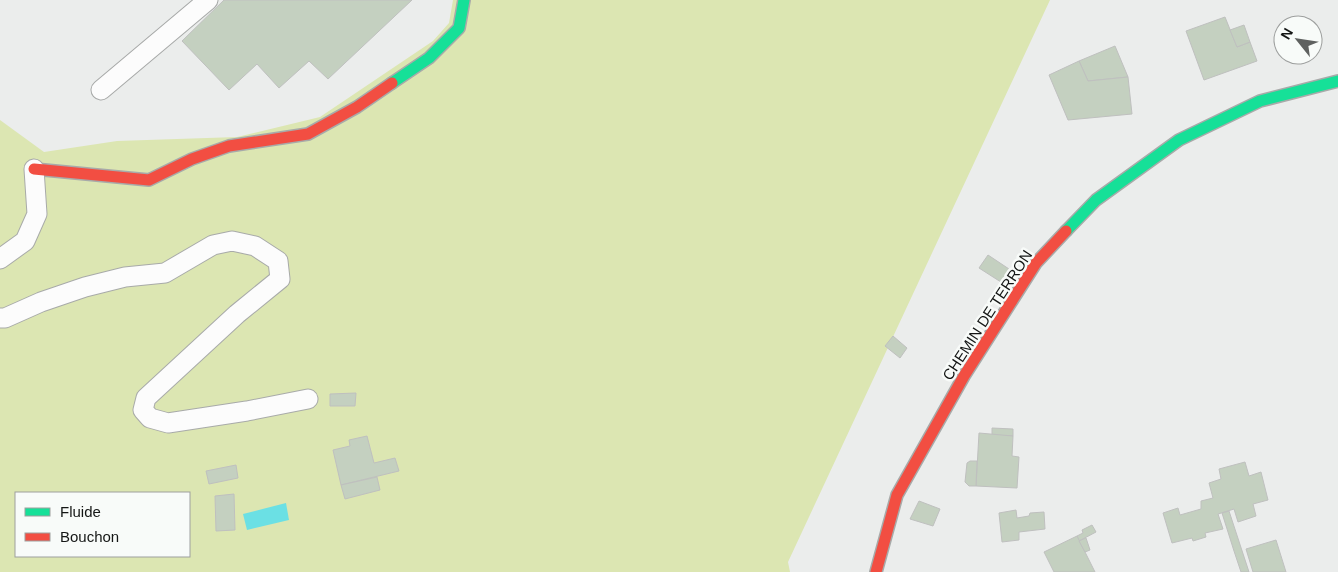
<svg xmlns="http://www.w3.org/2000/svg" width="1338" height="572" font-family="Arial,sans-serif">
  <rect width="100%" height="100%" fill="#ebedec"/>
  <!-- green -->
  <path fill="#dce6b2" fill-rule="evenodd" d="M 453,0 L 1050,0 L 788,562 L 790,572 L 0,572 L 0,120 L 44,152 L 117,141 L 237,137 L 320,117 L 433,41 L 449,23 ZM 16,493 L 189,493 L 189,556 L 16,556 Z"/>
  <!-- water -->
  <polygon fill="#6be0e4" points="286,503 289,520 247,530 243,514"/>
  <!-- building -->
  <g fill="#c4d0c0" stroke="#bfc0bf">
    <polygon points="224,0 412,0 328,79 309,61 279,88 257,64 229,90 182,41"/>
    <polygon points="1225,17 1237,47 1250,42 1257,61 1204,80 1186,31"/>
    <polygon points="1244,25 1250,42 1237,47 1230,30"/>
    <polygon points="1115,46 1128,77 1088,81 1079,61"/>
    <polygon points="1079,61 1088,81 1128,77 1132,114 1068,120 1049,75"/>
    <polygon points="988,255 1012,271 1004,284 979,268"/>
    <polygon points="893,336 907,348 900,358 885,346"/>
    <polygon points="356,393 355,406 330,406 330,394"/>
    <polygon points="992,428 1013,429 1013,436 992,435"/>
    <polygon points="979,433 1013,436 1012,456 1019,457 1017,488 976,486"/>
    <polygon points="367,436 374,463 395,458 399,471 341,485 333,450 350,446 349,440"/>
    <polygon points="970,461 977,461 976,486 969,486 965,482 967,463"/>
    <polygon points="1245,462 1249,476 1261,472 1268,500 1253,504 1256,516 1238,522 1234,509 1218,514 1223,529 1205,533 1206,537 1193,541 1192,538 1172,543 1163,513 1178,508 1180,515 1201,509 1201,501 1213,498 1209,483 1221,479 1219,469"/>
    <polygon points="236,465 238,478 209,484 206,471"/>
    <polygon points="377,477 380,490 345,499 341,485"/>
    <polygon points="234,494 235,530 216,531 215,496"/>
    <polygon points="919,501 940,509 933,526 910,519"/>
    <polygon points="1016,510 1017,518 1029,516 1030,513 1044,512 1045,529 1019,532 1019,540 1002,542 999,513"/>
    <polygon points="1229,511 1249,572 1241,572 1234,551 1222,513"/>
    <polygon points="1092,525 1096,532 1079,541 1077,536 1083,533 1082,530"/>
    <polygon points="1077,536 1095,572 1054,572 1044,552"/>
    <polygon points="1086,538 1090,550 1085,552 1079,541"/>
    <polygon points="1276,540 1286,572 1253,572 1246,549"/>
  </g>
  <g fill="none" stroke-linecap="round" stroke-linejoin="round">
    <defs>
      <g id="lane">
        <polyline points="101,90 208,0"/>
        <polyline points="0,259 25,241 37,214 34,169"/>
        <polyline points="0,318 5,318 41,302 85,287 125,277 165,273 213,245 232,241 255,246 278,261 280,279 237,314 146,398 143,410 150,418 168,423 247,411 308,399"/>
      </g>
      <g id="fast">
        <polyline points="392,83 429,58 459,28 464,0"/>
        <polyline points="1066,231 1096,200 1179,140 1260,101 1338,81"/>
      </g>
      <g id="jam">
        <polyline points="34,169 149,180 192,159 229,146 308,134 357,107 392,83"/>
        <polyline points="876,572 897,495 964,376 1036,263 1066,231"/>
      </g>
    </defs>
    <!-- lane casing -->
    <use href="#lane" stroke="#a8aaa9" stroke-width="21"/>
    <!-- fast casing -->
    <use href="#fast" stroke="#a8aaa9" stroke-width="14"/>
    <!-- jam casing -->
    <use href="#jam" stroke="#a8aaa9" stroke-width="14"/>
    <!-- lane -->
    <use href="#lane" stroke="#fcfcfc" stroke-width="19"/>
    <!-- fast -->
    <use href="#fast" stroke="#16e098" stroke-width="11"/>
    <!-- jam -->
    <use href="#jam" stroke="#f24e42" stroke-width="11"/>
  </g>
  <g text-anchor="middle" dominant-baseline="central" stroke-width="5" stroke-linejoin="round" paint-order="stroke">
    <!-- street labels -->
    <g font-size="15" fill="#141615" stroke="#f8fbf9">
      <text transform="translate(987 315) rotate(-57)">CHEMIN DE TERRON</text>
    </g>
  </g>
  <!-- legend -->
  <rect x="15" y="492" width="175" height="65" fill="#f8fbf9" stroke="#9d9f9e"/>
  <rect x="25" y="508" width="25" height="8" fill="#16e098" stroke="#9d9f9e"/>
  <text x="60" y="517" font-size="15" fill="#141615">Fluide</text>
  <rect x="25" y="533" width="25" height="8" fill="#f24e42" stroke="#9d9f9e"/>
  <text x="60" y="542" font-size="15" fill="#141615">Bouchon</text>
  <!-- north arrow -->
  <g transform="translate(1298 40) rotate(300)"><circle r="24" fill="#f8fbf9" stroke="#9d9f9e"/>
  <path d="M0-4L9 19L0 12L-9 19Z" fill="#5f6160"/>
  <text y="-8" font-size="14" font-weight="bold" text-anchor="middle" fill="#141615">N</text>
  </g>
</svg>
